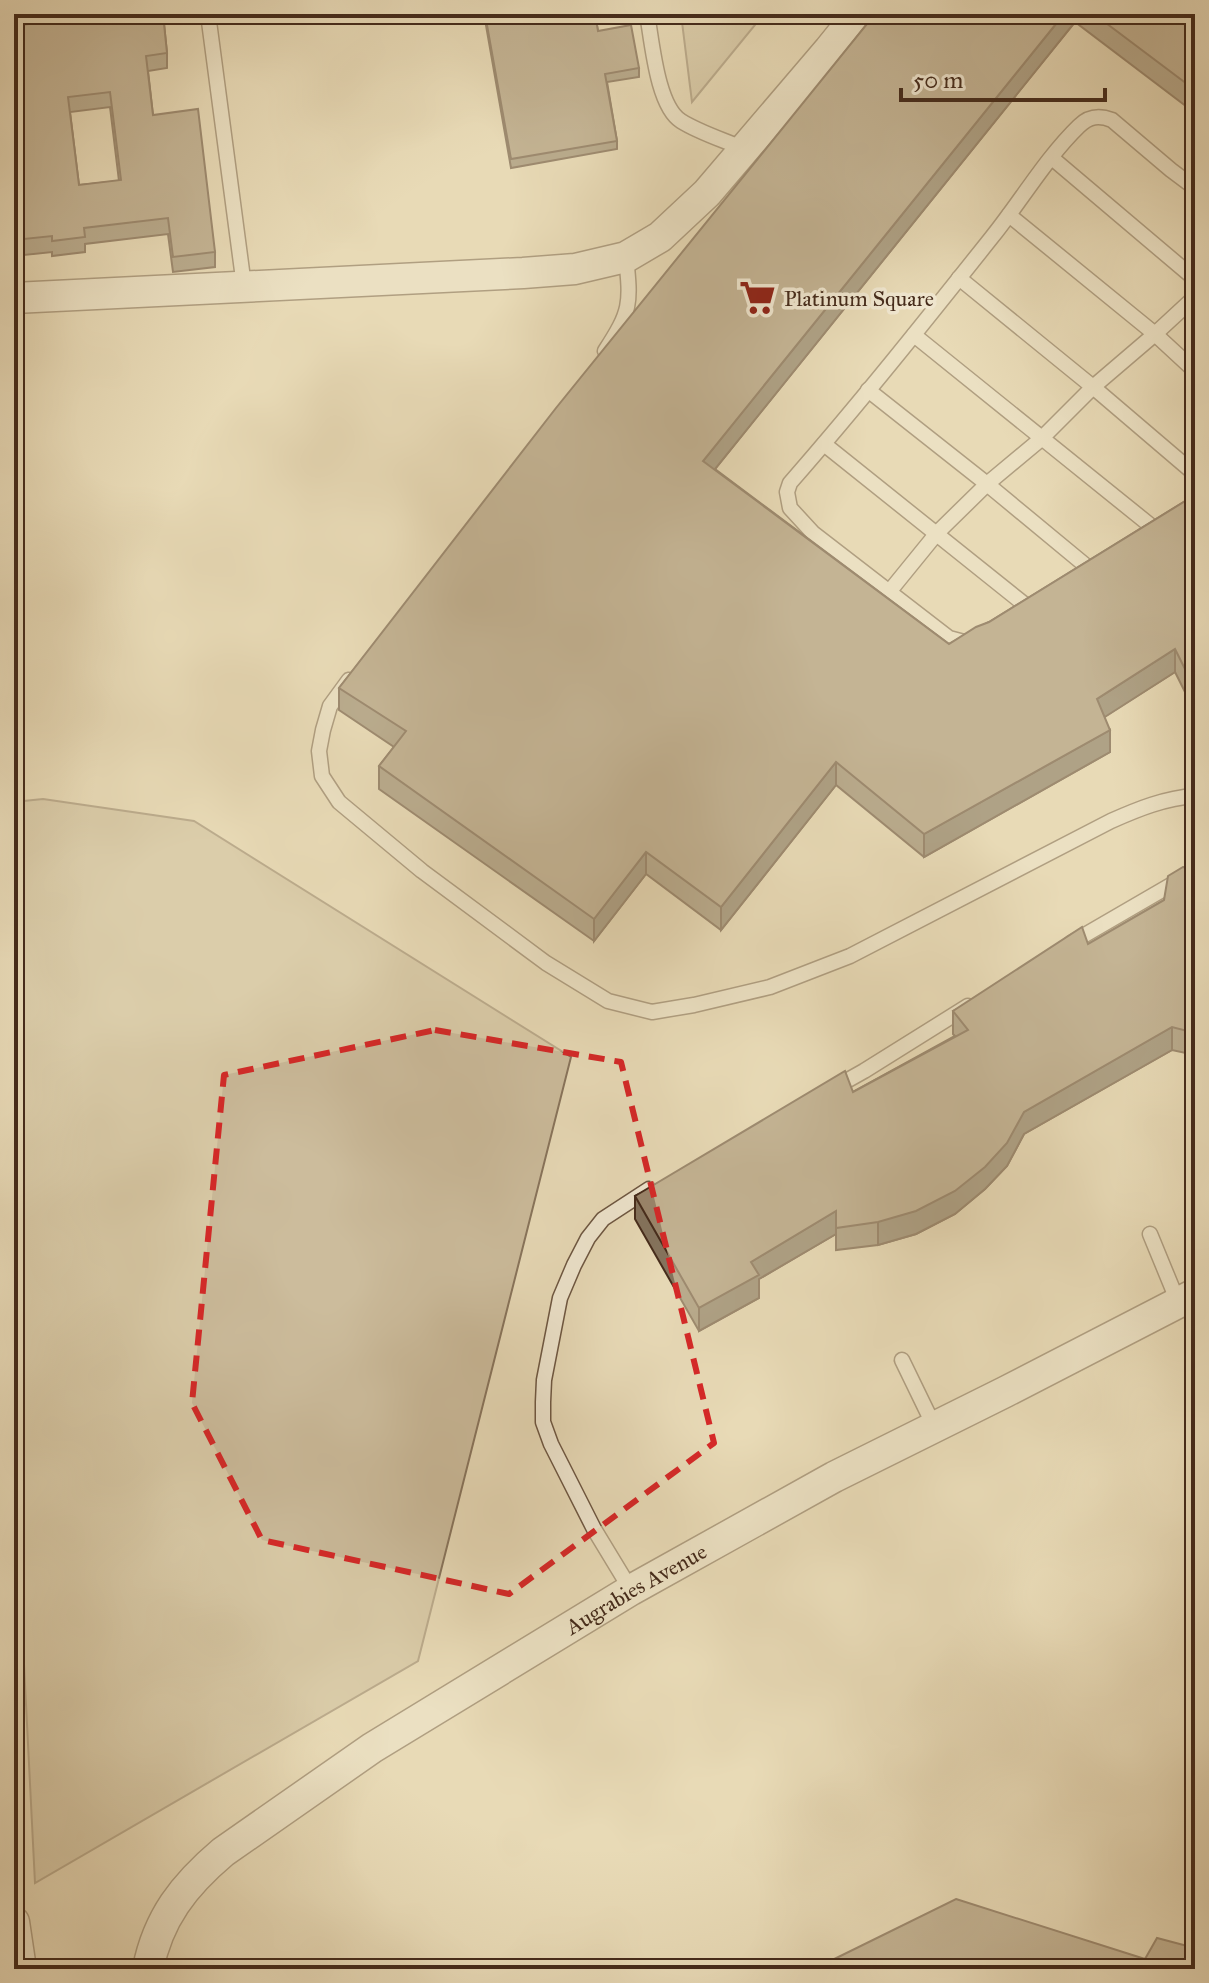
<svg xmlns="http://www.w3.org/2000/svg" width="1209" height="1983" font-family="'IM FELL Great Primer',serif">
  <rect width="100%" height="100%" fill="#e8dab7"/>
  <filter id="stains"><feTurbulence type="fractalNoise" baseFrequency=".0025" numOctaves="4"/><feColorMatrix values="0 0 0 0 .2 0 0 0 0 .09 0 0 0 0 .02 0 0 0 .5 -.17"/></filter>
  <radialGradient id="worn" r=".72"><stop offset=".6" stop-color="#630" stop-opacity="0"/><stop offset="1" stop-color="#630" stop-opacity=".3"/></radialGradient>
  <!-- green -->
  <g fill="#ccbc9c" stroke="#88745c" stroke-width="2">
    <polygon points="681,14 764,14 692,102"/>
    <polygon points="43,799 194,821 571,1057 418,1661 35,1883 14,1466 14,802"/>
  </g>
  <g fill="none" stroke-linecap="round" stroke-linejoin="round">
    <defs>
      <g id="service">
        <polyline points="208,14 244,286"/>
        <path d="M 647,14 C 652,41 657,106 681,121 C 700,133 724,140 744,149"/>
        <polyline points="1052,158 1195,279"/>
        <polyline points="1009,215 1155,334 1195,371"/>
        <polyline points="959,278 1093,387 1195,474"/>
        <polyline points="914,335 1156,530"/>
        <path d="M 605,351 C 631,311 631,304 626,257"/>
        <polyline points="868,390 987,484 1091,570"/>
        <polyline points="824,444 1029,608"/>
        <polyline points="889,592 937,533 987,484 1041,439 1093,387 1155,334 1195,297"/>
        <path d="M 973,641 L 964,642 L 949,638 L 813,533 L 790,508 L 787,492 L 790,483 C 860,403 926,320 992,237 C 1021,201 1046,158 1079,126 C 1089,116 1099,115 1112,120 L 1171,170 L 1195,188"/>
        <path d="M 349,680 L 330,706 L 323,730 L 319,751 L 322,776 L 339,802 L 422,871 L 546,963 L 608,1001 L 652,1012 L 694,1005 L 770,987 L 850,956 L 1111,821 C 1138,809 1165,798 1195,796"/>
        <polyline points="1071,943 1195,871"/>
        <polyline points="832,1089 864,1071 968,1006"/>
        <polyline points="1150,1234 1178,1302"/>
        <polyline points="902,1360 935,1428"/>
        <polyline points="631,1590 594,1529 551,1444 543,1422 543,1402 544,1380 560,1298 574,1265 588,1238 603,1219 649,1189"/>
      </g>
      <g id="minor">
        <polyline points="14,298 523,273 575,269 626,257 660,237 707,193 829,50 858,14"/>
        <polyline points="14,1922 21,1969"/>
        <path id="s1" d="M 148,1969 C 158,1918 184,1885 223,1852 L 372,1748 L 631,1590 L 834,1477 L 1005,1392 L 1195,1294"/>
      </g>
    </defs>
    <!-- service casing -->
    <use href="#service" stroke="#6e5742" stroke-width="17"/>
    <!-- minor casing -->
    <use href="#minor" stroke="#6e5742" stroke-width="33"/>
    <!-- service -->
    <use href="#service" stroke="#f0e7d0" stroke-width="14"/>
    <!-- minor -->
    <use href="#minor" stroke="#f0e7d0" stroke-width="30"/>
  </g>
  <!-- wall -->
  <g fill="#84735d" stroke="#452b1b" stroke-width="2" fill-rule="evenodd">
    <path d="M 14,14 L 22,25 L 99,15 L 98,14 L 163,14 L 167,53 L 167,68 L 148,71 L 153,115 L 215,252 L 215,267 L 173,272 L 168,234 L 85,244 L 85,252 L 52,256 L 52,252 L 24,255 L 21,231 L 14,232 ZM 110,107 L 119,181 L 79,185 L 70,112 Z"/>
    <polygon points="484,14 595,14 598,31 639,68 639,77 607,82 617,141 617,149 511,168"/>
    <polygon points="875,14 1195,14 1195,113 1075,22 715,469 949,644 989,622 1195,495 1195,712 1175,672 1104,717 1110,752 924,857 836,785 721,930 646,874 594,941 379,789 379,766 394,747 339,710 339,688"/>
    <polygon points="1195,868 1195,1055 1172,1050 1024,1134 1007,1166 985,1189 955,1214 916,1234 878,1245 836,1250 836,1234 759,1279 759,1298 699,1331 635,1219 635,1196 853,1092 955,1036 953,1034 953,1011 1088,944 1164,900"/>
  </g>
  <!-- shaded-wall -->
  <g fill="#6c5e4c" stroke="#452b1b" stroke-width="2">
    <polygon points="1064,14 1075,14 1075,22 703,484 703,461"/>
    <polygon points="1175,649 1175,672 1097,722 1097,699"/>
    <polygon points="1110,730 1110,752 924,857 924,834"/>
    <polygon points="836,762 836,785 721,930 721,907"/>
    <polygon points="646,852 646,874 594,941 594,919"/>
    <polygon points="1172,1027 1172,1050 1024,1134 1007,1166 985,1189 955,1214 916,1234 878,1245 878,1222 1024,1112"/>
    <polygon points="836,1211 836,1234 759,1279 759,1298 699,1331 699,1308 751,1262"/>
  </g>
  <!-- building -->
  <g fill="#9a866c" stroke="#452b1b" stroke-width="2" fill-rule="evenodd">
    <path d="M 14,14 L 21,14 L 22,25 L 100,15 L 100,14 L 163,14 L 167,53 L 146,56 L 153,115 L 198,109 L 215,252 L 173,257 L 168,218 L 84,228 L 85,237 L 52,241 L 52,236 L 24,239 L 21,215 L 14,216 ZM 110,92 L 121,180 L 79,185 L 68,97 Z"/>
    <polygon points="485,14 595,14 598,31 631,25 639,68 605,74 617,141 511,159"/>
    <polygon points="875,14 1064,14 703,461 949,644 976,627 989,622 1195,495 1195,689 1175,649 1097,699 1110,730 924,834 836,762 721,907 646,852 594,919 379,766 406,731 339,688 556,408"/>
    <polygon points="1094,14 1195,14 1195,90"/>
    <polygon points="1183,867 1195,868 1195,1033 1172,1027 1024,1112 1007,1143 985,1167 955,1191 916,1211 878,1222 836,1228 836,1211 751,1262 759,1275 699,1308 635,1196 845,1071 853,1092 968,1030 953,1011 1082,927 1088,944 1164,900 1168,876"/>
    <polygon points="956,1899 1145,1959 1157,1938 1195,1948 1195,1969 814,1969"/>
  </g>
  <!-- marked area -->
  <path d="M0 0H1209V1983H0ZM 435,1030 L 621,1062 L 714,1443 L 509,1594 L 262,1540 L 192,1403 L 224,1075 Z" fill="#e8dab7" fill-opacity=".55" fill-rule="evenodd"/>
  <path fill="none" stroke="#d62828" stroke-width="6" stroke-dasharray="16 10" stroke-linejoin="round" d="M 435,1030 L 621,1062 L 714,1443 L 509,1594 L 262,1540 L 192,1403 L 224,1075 Z"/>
  <!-- icons -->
  <defs>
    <symbol id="supermarket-bare" viewBox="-9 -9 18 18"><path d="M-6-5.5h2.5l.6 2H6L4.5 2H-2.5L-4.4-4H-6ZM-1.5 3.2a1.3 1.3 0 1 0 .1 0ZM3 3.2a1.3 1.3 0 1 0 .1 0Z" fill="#8f2418" stroke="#f0e7d0" stroke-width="2.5" paint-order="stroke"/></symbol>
  </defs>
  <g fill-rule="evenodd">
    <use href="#supermarket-bare" x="732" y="272" width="51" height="51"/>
  </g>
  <g text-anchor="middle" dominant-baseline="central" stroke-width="7" stroke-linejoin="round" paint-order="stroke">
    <!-- poi labels -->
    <g font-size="22" fill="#452b1b" stroke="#f0e7d0" text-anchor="start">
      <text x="784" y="298">Platinum Square</text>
    </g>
    <!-- street labels -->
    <g font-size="22" fill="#452b1b" stroke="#f0e7d0">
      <text stroke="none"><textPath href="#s1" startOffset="632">Augrabies Avenue</textPath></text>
    </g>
  </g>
  <!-- margin -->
  <rect width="1209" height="1983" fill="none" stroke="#e8dab7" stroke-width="48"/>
  <rect x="16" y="16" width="1177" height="1951" fill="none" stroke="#452b1b" stroke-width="4"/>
  <rect x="24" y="24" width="1161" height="1935" fill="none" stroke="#452b1b" stroke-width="2"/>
  <!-- scale -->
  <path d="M901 88v12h204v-12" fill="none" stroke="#452b1b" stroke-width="4"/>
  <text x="913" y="88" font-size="24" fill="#452b1b" stroke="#f0e7d0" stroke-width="6" paint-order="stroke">50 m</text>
  <rect width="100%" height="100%" filter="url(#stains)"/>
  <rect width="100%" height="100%" fill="url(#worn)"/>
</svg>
